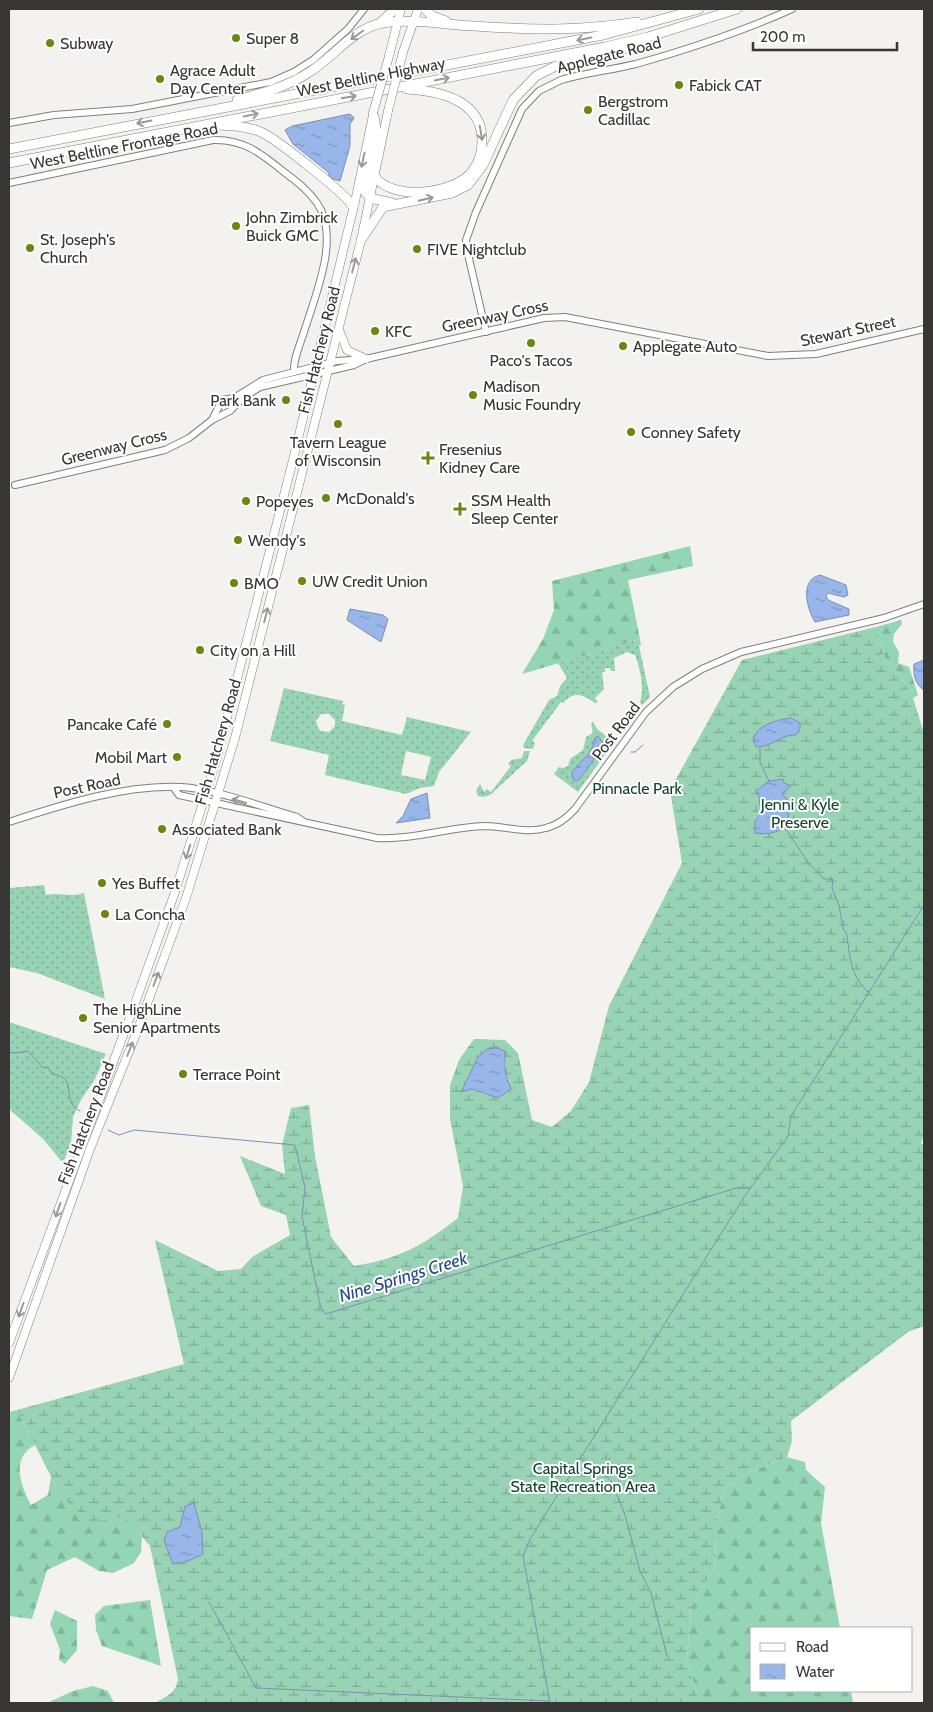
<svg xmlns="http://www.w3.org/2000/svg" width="933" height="1712" font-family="Cabin,sans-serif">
  <defs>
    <pattern id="grass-dots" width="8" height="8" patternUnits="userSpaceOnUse" patternTransform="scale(1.25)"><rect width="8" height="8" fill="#98d3b5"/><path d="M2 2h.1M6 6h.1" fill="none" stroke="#7dac94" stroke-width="1.8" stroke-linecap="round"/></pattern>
    <pattern id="forest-firs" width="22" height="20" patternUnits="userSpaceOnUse" patternTransform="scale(1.25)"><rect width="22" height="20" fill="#93d5b4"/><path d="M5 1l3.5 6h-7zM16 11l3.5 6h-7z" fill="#7fb79b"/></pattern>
    <pattern id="wetland-marsh" width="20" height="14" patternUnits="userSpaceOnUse" patternTransform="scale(1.25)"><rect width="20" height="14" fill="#98d3b5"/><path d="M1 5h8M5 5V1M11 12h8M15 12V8" fill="none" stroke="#7dac94"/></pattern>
    <pattern id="water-ripples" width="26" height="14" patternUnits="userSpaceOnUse" patternTransform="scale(1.25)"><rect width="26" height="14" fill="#98b6ea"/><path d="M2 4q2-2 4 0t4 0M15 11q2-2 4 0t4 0" fill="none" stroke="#7d95be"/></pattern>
  </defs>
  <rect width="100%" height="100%" fill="#f4f2ee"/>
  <!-- grass -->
  <g fill="url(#grass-dots)" fill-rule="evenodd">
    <path d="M 640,639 L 641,645 L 639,646 L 650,697 L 642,705 L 640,702 C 645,689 640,668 635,655 L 627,652 L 614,658 L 615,671 L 611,671 L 610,668 L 605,668 L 605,672 L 602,672 L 604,689 L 595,698 L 598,703 L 595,703 C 582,694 574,691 563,703 L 561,702 L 532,741 L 535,743 L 533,749 L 524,748 L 523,745 L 549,700 L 557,696 L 560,686 L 567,678 L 558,663 Z"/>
    <path d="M 284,688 L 343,701 L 342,704 L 345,705 L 342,721 L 402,735 L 407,717 L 471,732 L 439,772 L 434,786 L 420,788 L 406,794 L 325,775 L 329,755 L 270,741 ZM 321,714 L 329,714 L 335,720 L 335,726 L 329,732 L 321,731 L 318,728 L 316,721 ZM 406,751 L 431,757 L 425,780 L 401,775 Z"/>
    <polygon points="593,722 597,729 614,742 578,792 554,774 559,767 563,768 568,766 570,759 583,750 586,737 593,733 591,724"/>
    <polygon points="524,751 530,751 527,761 490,795 483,797 478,796 476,791 480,784 484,792 487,789 491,792 511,766 508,764 511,760 522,758"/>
    <path d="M 44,885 L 46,895 C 63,892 67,898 84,893 L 105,999 L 37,973 L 9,967 L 9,888 Z"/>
    <polygon points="9,1022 106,1054 95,1079 81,1100 73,1117 71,1143 63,1163 43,1139 9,1109"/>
  </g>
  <!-- forest -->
  <g fill="url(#forest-firs)">
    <polygon points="690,546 693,566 628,580 640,639 522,674 543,639 554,610 552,581"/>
    <polygon points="901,620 902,624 894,634 893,642 899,652 898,663 909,667 918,695 913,698 901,676 886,661 876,627"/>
    <path d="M 17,1410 L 35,1445 C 10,1458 21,1486 31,1505 L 48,1495 L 51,1476 L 60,1494 L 125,1516 L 142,1536 L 141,1552 L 134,1563 L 113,1573 L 99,1571 L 75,1557 L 47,1570 L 32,1619 L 9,1616 L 9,1412 Z"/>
    <polygon points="787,1457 805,1462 806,1470 825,1487 821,1523 840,1628 752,1628 752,1691 851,1691 853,1703 700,1703 687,1660 691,1607 716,1565 715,1527 725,1488 745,1474"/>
    <polygon points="150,1600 161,1666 102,1646 96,1630 95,1615 104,1606"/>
    <polygon points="55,1610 77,1621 77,1650 65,1664 59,1660 60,1650 50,1624"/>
    <polygon points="93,1686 108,1691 114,1703 47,1703 73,1691"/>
  </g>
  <!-- wetland -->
  <path fill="url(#wetland-marsh)" fill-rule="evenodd" d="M 876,627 L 886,661 L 901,676 L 913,698 L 924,733 L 924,1138 L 922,1139 L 921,1144 L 924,1144 L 924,1326 L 908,1332 L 791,1421 L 792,1441 L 787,1457 L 745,1474 L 725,1488 L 715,1527 L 716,1565 L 691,1607 L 687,1660 L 700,1703 L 155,1703 C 167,1696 176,1693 178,1679 L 150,1546 L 125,1516 L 90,1523 L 60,1494 L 17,1410 L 184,1364 L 155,1240 L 218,1271 L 241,1269 L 252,1257 L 290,1235 L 286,1215 L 261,1206 L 240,1156 L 285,1174 L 282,1145 L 291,1108 L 309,1105 L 315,1156 L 331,1237 L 354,1266 C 399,1259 422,1246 458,1218 L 463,1186 L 450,1119 L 450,1085 L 459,1060 L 474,1039 L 505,1040 L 518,1053 L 532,1120 L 552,1127 L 571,1111 L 589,1082 L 609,1006 L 682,863 L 670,790 L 742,660 ZM 769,781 L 766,835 L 755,821 L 761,814 L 759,795 L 756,791 ZM 506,1061 L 505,1071 L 510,1082 L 487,1095 L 472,1089 L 462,1092 L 471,1072 Z"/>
  <!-- water -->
  <g fill="url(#water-ripples)" stroke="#7b90b4">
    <polygon points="350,114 354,118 350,124 350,146 340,181 330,178 328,172 293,144 285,130 292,126"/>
    <path d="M 820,575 L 846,585 L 848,595 L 844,597 L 828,593 L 826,596 L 828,600 L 849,609 L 849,615 L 815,622 C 807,609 799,580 820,575 Z"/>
    <polygon points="350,609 383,615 388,619 381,642 347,620"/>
    <path d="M 924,660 L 924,690 C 915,685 913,674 914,664 Z"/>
    <path d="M 791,718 L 800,723 L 800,729 L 796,735 L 787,736 L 765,746 L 756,747 L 753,738 C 759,724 777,720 791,718 Z"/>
    <path d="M 598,736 L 603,743 L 602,748 L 579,780 L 576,781 L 573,779 L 572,772 C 582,759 592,755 595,738 Z"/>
    <path d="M 783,779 L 784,783 L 791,786 L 782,794 L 787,799 L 789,824 C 778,833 769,835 755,833 L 755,821 L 761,814 L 759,796 L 756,791 L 769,781 Z"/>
    <polygon points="427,793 430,818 396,823 403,816 411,799"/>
    <polygon points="497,1048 505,1051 505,1071 511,1089 498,1098 472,1089 461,1092 478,1057 487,1049"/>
    <polygon points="194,1503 202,1532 203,1554 188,1561 173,1564 164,1541 167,1532 180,1527 185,1506"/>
  </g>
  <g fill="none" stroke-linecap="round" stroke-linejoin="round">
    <!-- stream -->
    <g stroke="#7b90b4" stroke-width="1">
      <polyline points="760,748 760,763 769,781"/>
      <polyline points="631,752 635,752 643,745"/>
      <path d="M 785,828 L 809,864 L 824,879 L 833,879 L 832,888 L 839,905 L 843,929 L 846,932 C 851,956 848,973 869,993"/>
      <path d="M 9,1052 L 16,1053 L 28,1051 L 43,1068 L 48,1067 L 52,1074 C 81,1078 58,1099 80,1111"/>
      <polyline points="108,1130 119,1135 134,1130 295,1145 305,1188 302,1216 321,1309 326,1314 736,1188 750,1188"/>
      <polyline points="582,1460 598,1468 612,1482 625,1515 640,1571 651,1593 667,1656"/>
      <polyline points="209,1602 256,1688 549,1701"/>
      <polyline points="550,1703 523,1556 530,1539 744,1197 788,1136 791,1116 924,905"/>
    </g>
    <defs>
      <g id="minor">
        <polyline points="9,123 54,115 132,109 271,82 294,72 313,60 348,29 364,9"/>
        <path d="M 9,183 L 213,140 C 243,139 261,153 284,172 C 296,181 308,190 317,203 C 341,237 315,296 304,332 C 300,345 293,359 294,372"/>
        <path d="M 486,332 L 467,250 L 466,240 L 476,212 L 522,109 L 539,91 L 561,80 C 585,73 611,70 636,64 C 689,49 741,32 792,9"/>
        <polyline points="212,420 222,400 234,398 263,380 337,361 365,359"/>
        <polyline points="15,485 165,450 189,438 212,420 230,411 244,397 260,387 354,365 366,359 544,318 565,317 768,356 816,354 924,329"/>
        <path d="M 173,787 L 179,795 L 377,838 C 414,840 449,827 485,826 C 505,826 526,834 546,828 C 558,825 567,818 575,809 L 646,712 L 673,687 L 702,669 L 741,652 L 884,618 L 924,604"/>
        <path d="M 9,822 C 61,805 126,784 181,787 C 216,789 262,807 297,817 L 304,822"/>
      </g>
      <g id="major">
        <polyline points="403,52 418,9"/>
        <polyline points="389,56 401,9"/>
        <polyline points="339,330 347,350 366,359"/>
        <polyline points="9,1343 134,1006 174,895 216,761 293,460 356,197 373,115"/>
        <polyline points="9,1378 90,1149 136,1034 186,898 235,738 361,240 388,111"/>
      </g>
      <g id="highway">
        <polyline points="425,9 432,16 446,21"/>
        <polyline points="381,22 395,9"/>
        <path d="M 237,100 C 262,93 286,87 308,73 C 333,58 353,28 383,23 C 408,18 448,25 474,26 C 529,30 582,31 637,22"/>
        <path d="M 373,114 C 381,133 369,170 364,190 L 370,198 L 392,203"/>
        <path d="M 217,125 C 232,126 249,126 263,133 C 278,141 347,194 353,207"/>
        <polyline points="9,149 603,35 699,9"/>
        <polyline points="9,163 605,47 648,37 737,9"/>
        <path d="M 375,177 C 394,201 451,194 470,174 C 478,165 482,153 482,142 C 483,100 440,91 407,89"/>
        <polyline points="361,240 383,207 452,193 468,185 483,165 513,100 536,76 556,66 647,43"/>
      </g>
    </defs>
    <!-- minor casing -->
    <use href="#minor" stroke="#817f7b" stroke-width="8"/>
    <!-- major casing -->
    <use href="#major" stroke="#817f7b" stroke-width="9"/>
    <!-- highway casing -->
    <use href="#highway" stroke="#817f7b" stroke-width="10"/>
    <!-- minor -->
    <use href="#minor" stroke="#fff" stroke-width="6"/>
    <!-- major -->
    <use href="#major" stroke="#fff" stroke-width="8"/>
    <!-- highway -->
    <use href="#highway" stroke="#fff" stroke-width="9"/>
    <defs>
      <g id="major-bridge">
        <polyline points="388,111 403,52"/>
        <polyline points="373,113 389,56"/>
      </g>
    </defs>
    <!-- major-bridge casing -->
    <use href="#major-bridge" stroke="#817f7b" stroke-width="9" stroke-linecap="butt"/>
    <!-- major-bridge -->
    <use href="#major-bridge" stroke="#fff" stroke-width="8"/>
  </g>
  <!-- one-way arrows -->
  <defs><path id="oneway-shaft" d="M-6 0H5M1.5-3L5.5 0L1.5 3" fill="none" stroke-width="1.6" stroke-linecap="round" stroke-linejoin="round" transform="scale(1.25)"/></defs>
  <g stroke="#9b9a9a">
    <use href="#oneway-shaft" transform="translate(357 35) rotate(145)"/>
    <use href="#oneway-shaft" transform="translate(584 39) rotate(169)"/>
    <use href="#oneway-shaft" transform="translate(442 79) rotate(-11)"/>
    <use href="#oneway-shaft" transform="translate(349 97) rotate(-10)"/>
    <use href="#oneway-shaft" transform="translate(251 115) rotate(-11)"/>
    <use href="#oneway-shaft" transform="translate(144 122) rotate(169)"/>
    <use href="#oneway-shaft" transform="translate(481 133) rotate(80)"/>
    <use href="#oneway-shaft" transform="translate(363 160) rotate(102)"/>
    <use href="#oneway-shaft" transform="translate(426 199) rotate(-13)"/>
    <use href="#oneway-shaft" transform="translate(354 265) rotate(-76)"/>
    <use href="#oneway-shaft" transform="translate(266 615) rotate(-76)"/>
    <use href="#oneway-shaft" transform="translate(239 801) rotate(-164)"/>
    <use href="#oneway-shaft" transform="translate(188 852) rotate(108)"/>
    <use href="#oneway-shaft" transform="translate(156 979) rotate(-69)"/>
    <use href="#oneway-shaft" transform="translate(130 1049) rotate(-68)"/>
    <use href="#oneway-shaft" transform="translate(58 1210) rotate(109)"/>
    <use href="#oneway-shaft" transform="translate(21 1310) rotate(110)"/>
  </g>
  <!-- markers -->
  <g fill="#67890d" stroke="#fff" stroke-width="2">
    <circle cx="236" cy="38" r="5"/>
    <circle cx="50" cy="43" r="5"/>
    <circle cx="160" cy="79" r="5"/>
    <circle cx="679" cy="85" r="5"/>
    <circle cx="588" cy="110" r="5"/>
    <circle cx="236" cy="226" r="5"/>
    <circle cx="30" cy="248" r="5"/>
    <circle cx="417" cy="249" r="5"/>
    <circle cx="375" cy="331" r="5"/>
    <circle cx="531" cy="343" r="5"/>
    <circle cx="623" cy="346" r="5"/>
    <circle cx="473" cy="395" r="5"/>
    <circle cx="286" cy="400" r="5"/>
    <circle cx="338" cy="424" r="5"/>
    <circle cx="631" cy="432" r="5"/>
    <path d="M425.5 450.5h5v5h5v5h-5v5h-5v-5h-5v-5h5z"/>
    <circle cx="326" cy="498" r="5"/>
    <circle cx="246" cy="501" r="5"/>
    <path d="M457.5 501.5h5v5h5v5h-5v5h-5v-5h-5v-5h5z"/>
    <circle cx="238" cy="540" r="5"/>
    <circle cx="302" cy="581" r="5"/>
    <circle cx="234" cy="583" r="5"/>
    <circle cx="200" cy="650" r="5"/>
    <circle cx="167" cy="724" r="5"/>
    <circle cx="177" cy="757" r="5"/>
    <circle cx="162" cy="829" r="5"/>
    <circle cx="102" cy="883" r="5"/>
    <circle cx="105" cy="914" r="5"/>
    <circle cx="83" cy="1018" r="5"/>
    <circle cx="183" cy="1074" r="5"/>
  </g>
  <g text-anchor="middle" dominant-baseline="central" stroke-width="4" stroke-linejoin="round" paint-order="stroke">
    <!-- poi labels -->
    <g font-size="16" fill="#373635" stroke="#fff" text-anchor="start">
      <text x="246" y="38">Super 8</text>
      <text x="60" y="43">Subway</text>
      <text x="170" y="70">Agrace Adult<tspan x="170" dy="18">Day Center</tspan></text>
      <text x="689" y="85">Fabick CAT</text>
      <text x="598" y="101">Bergstrom<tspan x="598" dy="18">Cadillac</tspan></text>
      <text x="246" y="217">John Zimbrick<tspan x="246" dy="18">Buick GMC</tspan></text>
      <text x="40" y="239">St. Joseph's<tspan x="40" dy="18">Church</tspan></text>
      <text x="427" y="249">FIVE Nightclub</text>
      <text x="385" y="331">KFC</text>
      <text x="633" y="346">Applegate Auto</text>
      <text x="531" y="360" text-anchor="middle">Paco's Tacos</text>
      <text x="483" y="386">Madison<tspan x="483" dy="18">Music Foundry</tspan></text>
      <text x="276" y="400" text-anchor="end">Park Bank</text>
      <text x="641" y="432">Conney Safety</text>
      <text x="338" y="442" text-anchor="middle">Tavern League<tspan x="338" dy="18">of Wisconsin</tspan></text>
      <text x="439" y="449">Fresenius<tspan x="439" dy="18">Kidney Care</tspan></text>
      <text x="336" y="498">McDonald's</text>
      <text x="471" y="500">SSM Health<tspan x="471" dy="18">Sleep Center</tspan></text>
      <text x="256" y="501">Popeyes</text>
      <text x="248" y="540">Wendy's</text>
      <text x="312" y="581">UW Credit Union</text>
      <text x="244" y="583">BMO</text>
      <text x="210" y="650">City on a Hill</text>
      <text x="157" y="724" text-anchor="end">Pancake Café</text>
      <text x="167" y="757" text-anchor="end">Mobil Mart</text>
      <text x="172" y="829">Associated Bank</text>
      <text x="112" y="883">Yes Buffet</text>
      <text x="115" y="914">La Concha</text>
      <text x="93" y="1009">The HighLine<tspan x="93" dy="18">Senior Apartments</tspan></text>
      <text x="193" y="1074">Terrace Point</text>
    </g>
    <!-- street labels -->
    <g font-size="16" fill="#373635" stroke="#fff">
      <text transform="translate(609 55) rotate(-14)">Applegate Road</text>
      <text transform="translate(371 77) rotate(-11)">West Beltline Highway</text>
      <text transform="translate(124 146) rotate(-11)">West Beltline Frontage Road</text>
      <text transform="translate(495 316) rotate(-12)">Greenway Cross</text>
      <text transform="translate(848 331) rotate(-12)">Stewart Street</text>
      <text transform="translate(319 350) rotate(-76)">Fish Hatchery Road</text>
      <text transform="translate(114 447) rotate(-14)">Greenway Cross</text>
      <text transform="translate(616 731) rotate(-53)">Post Road</text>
      <text transform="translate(218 742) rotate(-74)">Fish Hatchery Road</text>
      <text transform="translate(87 786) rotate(-12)">Post Road</text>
      <text transform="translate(86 1123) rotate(-69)">Fish Hatchery Road</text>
    </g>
    <!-- park labels -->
    <g font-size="16" fill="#10452f" stroke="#fff">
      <text x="637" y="788">Pinnacle Park</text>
      <text x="800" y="804">Jenni &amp; Kyle<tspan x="800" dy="18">Preserve</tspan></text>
      <text x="583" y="1468">Capital Springs<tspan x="583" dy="18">State Recreation Area</tspan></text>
    </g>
    <!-- water labels -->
    <g font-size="18" font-style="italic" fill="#284a89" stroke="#fff">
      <text transform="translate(403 1277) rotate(-17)">Nine Springs Creek</text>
    </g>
  </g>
  <!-- border -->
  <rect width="933" height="1712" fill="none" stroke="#373635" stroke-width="20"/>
  <!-- legend -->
  <rect x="750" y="1627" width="162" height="65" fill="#ffffff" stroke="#afafae"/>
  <rect x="760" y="1643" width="25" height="8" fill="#ffffff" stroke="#afafae"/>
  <text x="796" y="1652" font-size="15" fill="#373635">Road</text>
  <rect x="760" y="1664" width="25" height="15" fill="url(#water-ripples)" stroke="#afafae"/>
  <text x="796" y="1677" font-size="15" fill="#373635">Water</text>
  <!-- scale -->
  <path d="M753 42v8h144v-8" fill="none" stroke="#373635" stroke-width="2.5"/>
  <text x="760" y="42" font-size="15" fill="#373635" stroke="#ffffff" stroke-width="4" paint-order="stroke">200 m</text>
</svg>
